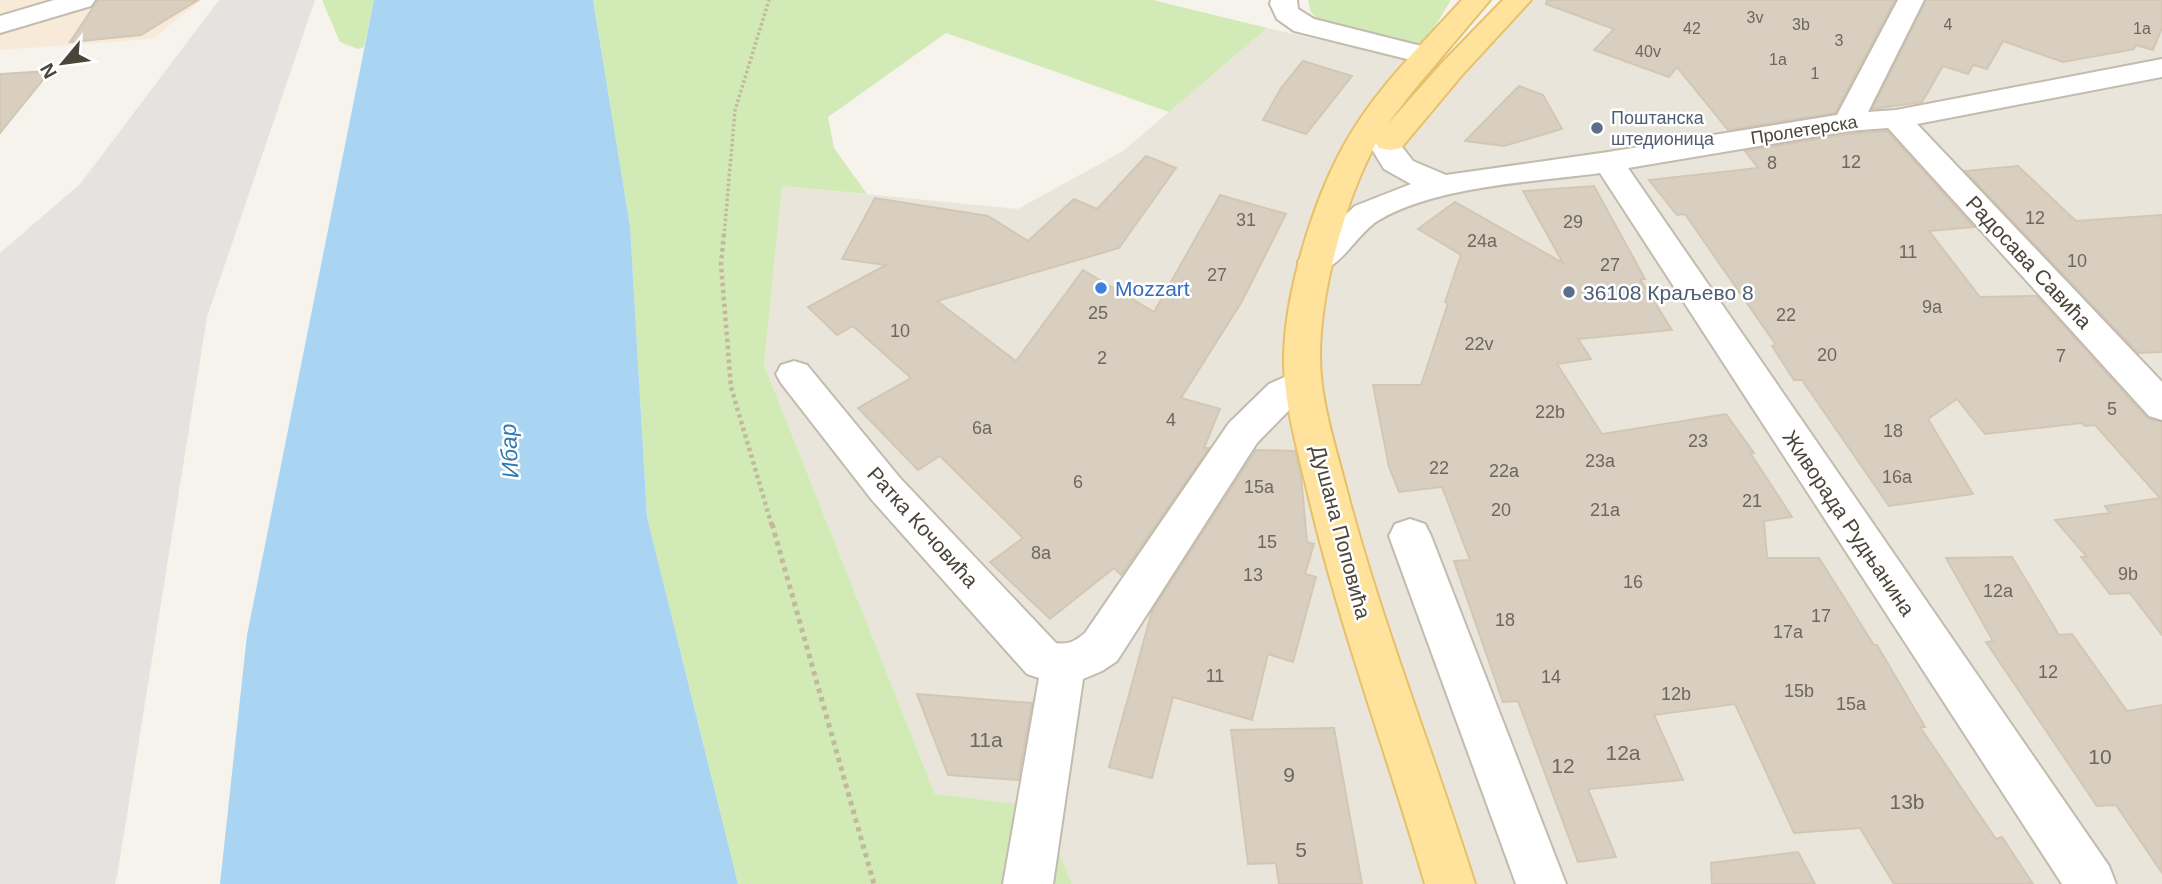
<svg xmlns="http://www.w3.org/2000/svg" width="2162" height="884" font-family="Helvetica,sans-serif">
  <rect width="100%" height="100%" fill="#f6f3ec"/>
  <!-- residential -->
  <polygon fill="#eae5da" points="1518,0 2162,0 2162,884 1072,884 1040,808 935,794 764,365 782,186 1018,209 1123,151 1267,28 1452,69"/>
  <!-- commercial -->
  <polygon fill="#f7ead8" points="0,0 201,0 152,39 0,50"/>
  <!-- green -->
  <g fill="#d2eab5">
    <polygon points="322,0 374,0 364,47 358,49 340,42"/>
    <polygon points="593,0 1153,0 1267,28 1169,112 946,33 828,117 834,148 867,194 782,186 764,365 935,794 1040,807 1072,884 738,884 647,517 630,226"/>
    <polygon points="1308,0 1451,0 1421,49 1320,22 1311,12"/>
  </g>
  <!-- parking -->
  <polygon fill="#e5e3e0" points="219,0 315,0 207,317 117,877 115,884 0,884 0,253 80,184"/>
  <!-- water -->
  <polygon fill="#a9d4f2" points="374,0 593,0 630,226 647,517 738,884 220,884 247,635"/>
  <!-- building -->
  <g fill="#d8cfc1" stroke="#d3c7b4" stroke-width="2">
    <polygon points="98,0 198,0 141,35 70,42"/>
    <polygon points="1547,0 1895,0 1835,113 1728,130 1677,67 1669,77 1594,50 1614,29 1546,4"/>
    <polygon points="1926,0 2162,0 2162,28 2153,50 2136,45 2134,49 2063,62 2003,41 1987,69 1973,65 1968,74 1943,66 1922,102 1872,109"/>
    <polygon points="1303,61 1352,76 1306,134 1263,120 1281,88"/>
    <polygon points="50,71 0,133 0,74"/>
    <polygon points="1519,86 1543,95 1562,129 1504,146 1465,141"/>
    <polygon points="1887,131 1974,227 1929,231 1980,297 2037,296 2147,418 2162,422 2162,635 2130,593 2110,594 2081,557 2087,557 2055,520 2110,513 2105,506 2160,498 2095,425 2085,426 2082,423 1985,434 1957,399 1928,419 1973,494 1889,506 1802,380 1794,380 1772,346 1776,345 1685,214 1677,215 1649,180 1758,168 1745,151 1848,134"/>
    <polygon points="1146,156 1176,168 1119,248 937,301 1016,361 1083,270 1154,312 1220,195 1286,214 1241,303 1181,398 1220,409 1204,448 1209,448 1121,575 1114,568 1050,619 990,562 1023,538 940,456 918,470 858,408 911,378 853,326 837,335 808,307 886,265 842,259 875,198 988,216 1028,241 1074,199 1097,209"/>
    <polygon points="2018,166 2076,221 2162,215 2162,352 2138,353 1965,171"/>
    <polygon points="1594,186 1645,279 1640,279 1672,330 1578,339 1591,359 1557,364 1602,434 1726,414 1754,453 1751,454 1792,517 1764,521 1767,558 1819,558 1874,645 1877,645 1925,727 1920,727 1996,839 2002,837 2033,884 1894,884 1860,828 1794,833 1735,704 1654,715 1683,780 1588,789 1616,857 1578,862 1518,701 1503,702 1454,561 1470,560 1442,487 1399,492 1389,467 1373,385 1421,385 1448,303 1445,302 1461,255 1418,229 1455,202 1563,263 1523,191"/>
    <polygon points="1256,450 1295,451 1301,476 1307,542 1314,544 1305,574 1316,577 1293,662 1268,654 1252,720 1173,697 1152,778 1109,767 1152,611"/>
    <polygon points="2012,557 2059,635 2072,634 2127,711 2162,705 2162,873 2116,805 2097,806 1986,642 1993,641 1946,558"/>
    <polygon points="917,694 1032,703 1018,780 948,775"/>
    <polygon points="1334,728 1362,884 1279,884 1276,863 1248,864 1231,730"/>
    <polygon points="1798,852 1815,884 1712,884 1711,863"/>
  </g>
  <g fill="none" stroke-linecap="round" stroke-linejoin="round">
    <defs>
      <g id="minor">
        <polygon points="54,0 95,0 91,6 0,33 0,16"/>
        <polygon points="1271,0 1297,0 1298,9 1314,19 1437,50 1441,56 1437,62 1427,64 1294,31 1277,19 1270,4"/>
        <path d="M 1898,0 L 1924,0 L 1868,112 L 1896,110 L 2162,59 L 2162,77 L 1917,124 L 2162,382 L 2162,420 L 2149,416 L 1888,128 L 1848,131 L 1628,168 L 2109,866 L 2116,884 L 2062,884 L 1600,173 C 1533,182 1437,186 1379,220 C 1353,235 1338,280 1303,270 L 1298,262 L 1303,254 L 1355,206 L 1411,184 L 1384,169 L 1370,146 L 1374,139 L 1385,137 L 1396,139 L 1413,161 L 1446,175 L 1608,152 L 1837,115 Z"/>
        <path d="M 794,361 L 807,365 L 900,478 L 1056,643 C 1069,645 1075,641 1085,633 L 1229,423 L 1269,384 L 1303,369 L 1316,373 L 1321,383 L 1316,393 L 1295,404 L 1257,443 L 1117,661 L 1102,671 L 1083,679 L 1053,884 L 1003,884 L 1039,678 L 1027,674 L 872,500 L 781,383 L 776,374 L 781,365 Z"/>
        <polygon points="1410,519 1425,524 1431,536 1566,884 1516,884 1389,536 1395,524"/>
      </g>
      <path id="major" d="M 1462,0 L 1490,0 L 1413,91 L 1386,126 L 1442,63 L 1503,0 L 1531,0 L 1462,75 L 1401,148 L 1390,150 L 1379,148 L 1376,143 C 1345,200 1320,292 1320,356 C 1320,402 1336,447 1347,491 C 1382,624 1434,753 1475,884 L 1425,884 C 1387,754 1339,626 1308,494 C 1298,450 1284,405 1284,360 C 1284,296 1312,204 1343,147 C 1373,92 1420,46 1462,0 Z"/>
    </defs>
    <!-- minor casing -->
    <use href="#minor" stroke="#c2bbae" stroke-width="4"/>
    <!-- major casing -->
    <use href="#major" stroke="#e6c16a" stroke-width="4"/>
    <!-- path-far2 -->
    <polyline stroke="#c4b79f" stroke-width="3.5" stroke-dasharray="2.5 2.5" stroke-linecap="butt" points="724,236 735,110 769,0"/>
    <!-- path-far1 -->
    <polyline stroke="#c4b79f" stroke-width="4.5" stroke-dasharray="3.5 3.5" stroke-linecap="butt" points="724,234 721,264 731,387 772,526"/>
    <!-- path -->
    <polyline stroke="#c4b79f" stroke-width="5" stroke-dasharray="4.5 4.5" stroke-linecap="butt" points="772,524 874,884"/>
    <!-- minor -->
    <use href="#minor" fill="#fff" fill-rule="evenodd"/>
    <!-- major -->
    <use href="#major" fill="#ffe39c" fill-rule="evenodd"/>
  </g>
  <!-- markers -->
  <g fill="#5c6f8a" stroke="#fff" stroke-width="2.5">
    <circle cx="1597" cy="128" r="7"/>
    <circle cx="1569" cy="292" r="7"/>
  </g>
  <circle fill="#3f7fe0" stroke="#fff" stroke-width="2.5" cx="1101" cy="288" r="7"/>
  <g text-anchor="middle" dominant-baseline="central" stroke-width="5" stroke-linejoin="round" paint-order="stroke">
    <!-- far-number labels -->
    <g font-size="16" fill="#6e675b">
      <text x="1755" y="17">3v</text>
      <text x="1801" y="24">3b</text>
      <text x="1948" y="24">4</text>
      <text x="1692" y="28">42</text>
      <text x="2142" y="28">1a</text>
      <text x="1839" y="40">3</text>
      <text x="1648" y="51">40v</text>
      <text x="1778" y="59">1a</text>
      <text x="1815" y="73">1</text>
    </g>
    <!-- far-service labels -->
    <g font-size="18" fill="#4e5e75" stroke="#fff" text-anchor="start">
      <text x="1611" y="118">Поштанска<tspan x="1611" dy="21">штедионица</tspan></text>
    </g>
    <!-- far-street labels -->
    <g font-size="18" fill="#4b4439" stroke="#fff">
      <text transform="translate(1804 130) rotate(-9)">Пролетерска</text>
    </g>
    <!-- number labels -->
    <g font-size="18" fill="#6e675b">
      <text x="1851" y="162">12</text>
      <text x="1772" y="163">8</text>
      <text x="2035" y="218">12</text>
      <text x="1246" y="220">31</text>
      <text x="1573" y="222">29</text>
      <text x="1482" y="241">24a</text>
      <text x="1908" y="252">11</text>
      <text x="2077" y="261">10</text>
      <text x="1610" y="265">27</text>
      <text x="1217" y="275">27</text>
      <text x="1932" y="307">9a</text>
      <text x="1098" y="313">25</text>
      <text x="1786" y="315">22</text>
      <text x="900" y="331">10</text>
      <text x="1479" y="344">22v</text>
      <text x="1827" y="355">20</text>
      <text x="2061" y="356">7</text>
      <text x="1102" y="358">2</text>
      <text x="2112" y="409">5</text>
      <text x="1550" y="412">22b</text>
      <text x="1171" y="420">4</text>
      <text x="982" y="428">6a</text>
      <text x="1893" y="431">18</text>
      <text x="1698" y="441">23</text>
      <text x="1600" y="461">23a</text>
      <text x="1439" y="468">22</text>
      <text x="1504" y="471">22a</text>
      <text x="1897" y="477">16a</text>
      <text x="1078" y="482">6</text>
      <text x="1259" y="487">15a</text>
      <text x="1752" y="501">21</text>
      <text x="1501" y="510">20</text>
      <text x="1605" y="510">21a</text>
      <text x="1267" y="542">15</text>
      <text x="1041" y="553">8a</text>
      <text x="2128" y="574">9b</text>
      <text x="1253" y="575">13</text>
      <text x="1633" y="582">16</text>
      <text x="1998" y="591">12a</text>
      <text x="1821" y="616">17</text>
      <text x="1505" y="620">18</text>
      <text x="1788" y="632">17a</text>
      <text x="2048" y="672">12</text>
      <text x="1215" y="676">11</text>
      <text x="1551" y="677">14</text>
      <text x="1799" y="691">15b</text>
      <text x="1676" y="694">12b</text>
      <text x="1851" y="704">15a</text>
    </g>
    <!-- street labels -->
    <g font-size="21" fill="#4b4439" stroke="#fff">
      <text transform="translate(2029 262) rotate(47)">Радосава Савића</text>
      <text transform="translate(1849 523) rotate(56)">Живорада Рудњанина</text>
      <text transform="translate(923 527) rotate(48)">Ратка Кочовића</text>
      <text transform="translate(1341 532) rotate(75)">Душана Поповића</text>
    </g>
    <!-- shop labels -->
    <g font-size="21" fill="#366cbe" stroke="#fff" text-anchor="start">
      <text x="1115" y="288">Mozzart</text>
    </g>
    <!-- service labels -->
    <g font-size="21" fill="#4e5e75" stroke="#fff" text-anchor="start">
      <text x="1583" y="292">36108 Краљево 8</text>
    </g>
    <!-- near-number labels -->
    <g font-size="21" fill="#6e675b">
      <text x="986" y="739">11a</text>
      <text x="1623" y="752">12a</text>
      <text x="2100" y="756">10</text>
      <text x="1563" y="765">12</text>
      <text x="1289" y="774">9</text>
      <text x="1907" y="801">13b</text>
      <text x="1301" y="849">5</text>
    </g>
    <!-- water labels -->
    <g font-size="23" font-style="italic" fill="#2e7ab2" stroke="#fff">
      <text transform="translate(509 451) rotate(-93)">Ибар</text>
    </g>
  </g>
  <!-- north arrow -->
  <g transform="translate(63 63) rotate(241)" stroke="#ffffff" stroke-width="5" paint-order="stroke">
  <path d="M0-5L12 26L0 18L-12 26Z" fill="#4b4439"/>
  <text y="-10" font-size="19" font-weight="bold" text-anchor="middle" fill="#4b4439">N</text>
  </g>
</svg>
